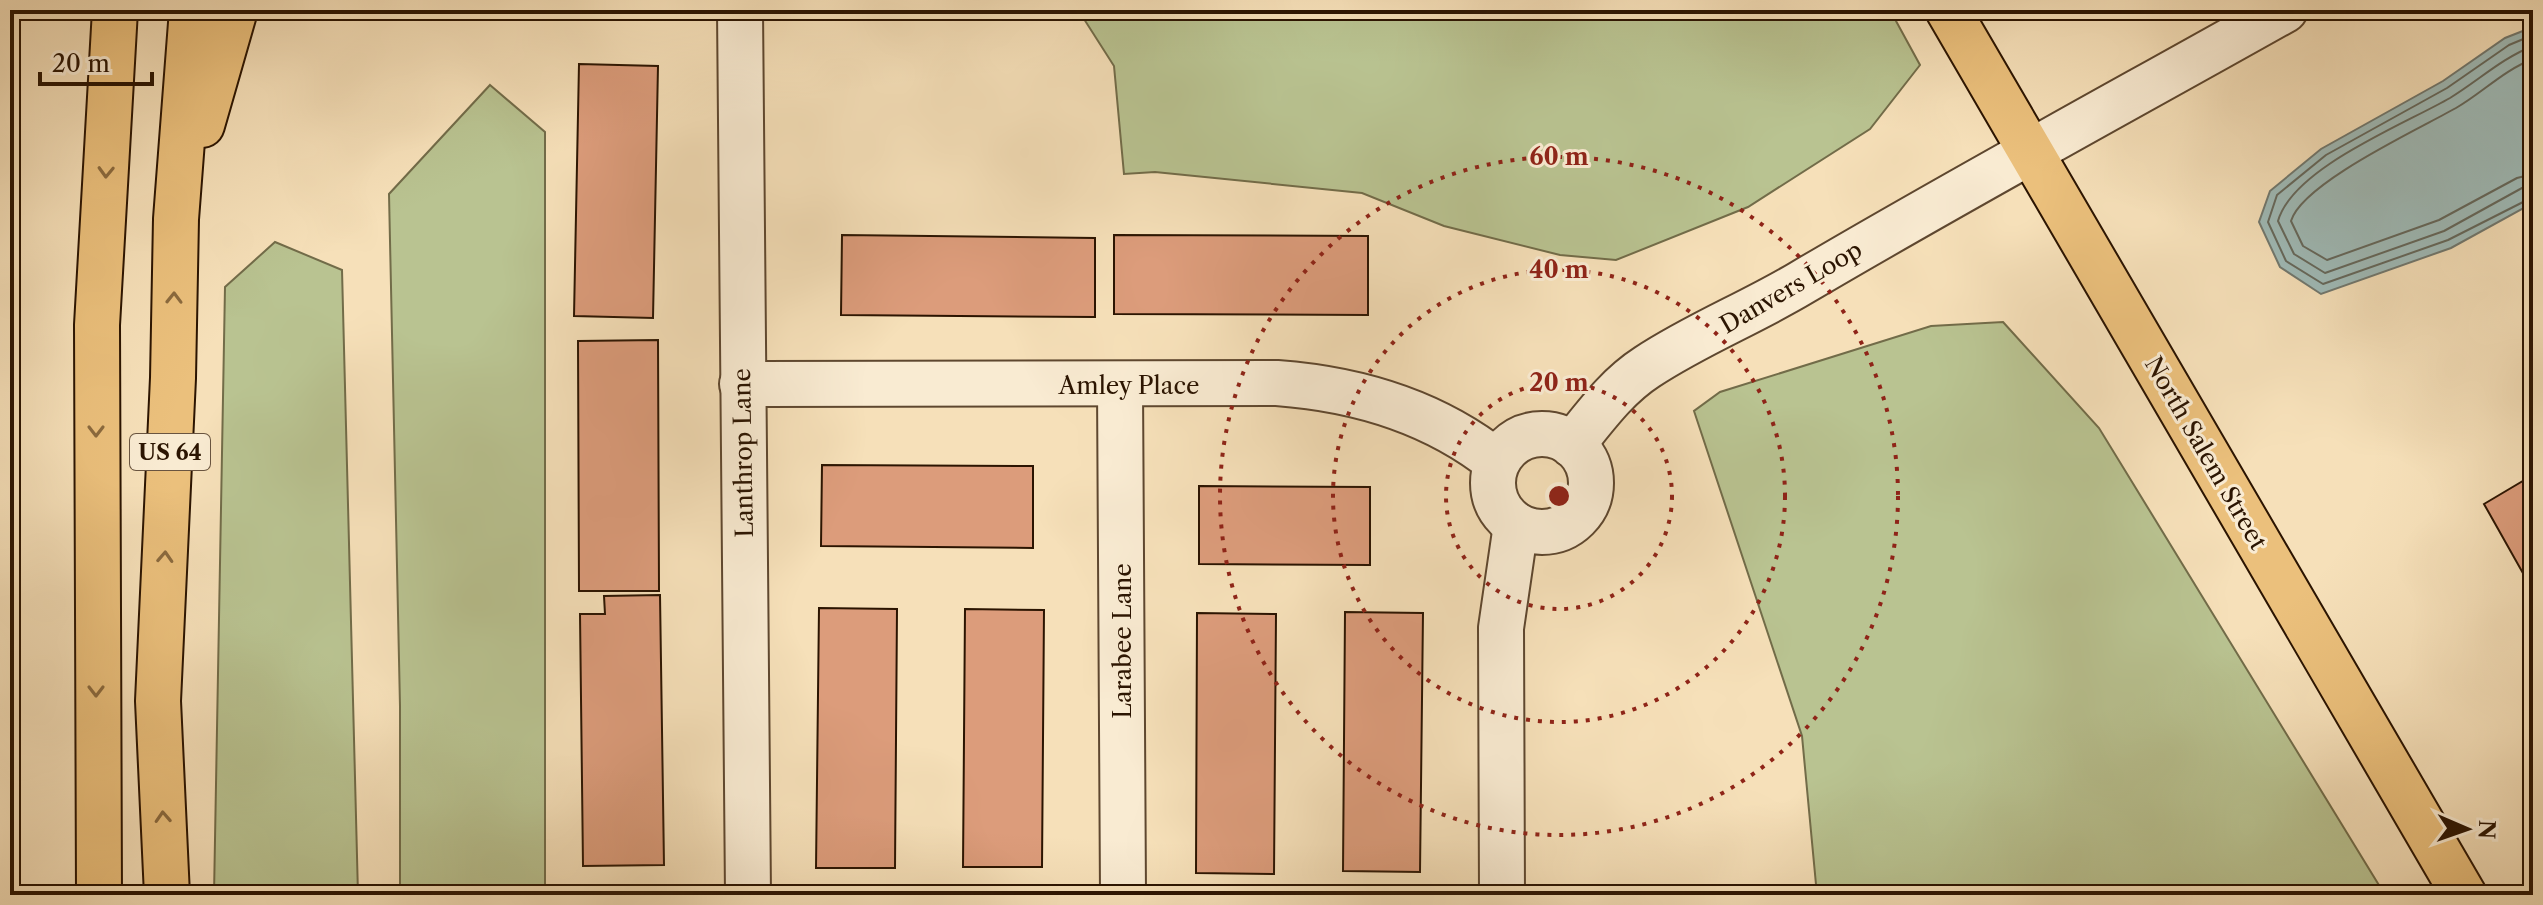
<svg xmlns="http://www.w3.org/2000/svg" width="2543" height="905" font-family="'Libre Caslon Text',serif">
  <rect width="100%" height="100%" fill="#f6e0b9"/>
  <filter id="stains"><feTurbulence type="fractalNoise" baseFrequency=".0025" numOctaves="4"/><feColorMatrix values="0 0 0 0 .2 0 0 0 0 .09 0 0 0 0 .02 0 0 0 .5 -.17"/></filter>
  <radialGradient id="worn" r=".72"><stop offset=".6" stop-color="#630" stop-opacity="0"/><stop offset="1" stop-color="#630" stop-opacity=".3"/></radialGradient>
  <!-- green -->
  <g fill="#b9c391" stroke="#726c49" stroke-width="2">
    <polygon points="1056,10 1890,10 1920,65 1870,129 1748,207 1616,260 1560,255 1444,226 1362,193 1155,172 1124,174 1114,66 1084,19"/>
    <polygon points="490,85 545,132 545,895 400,895 400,706 389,194"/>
    <polygon points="275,242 342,270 358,895 214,895 225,287"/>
    <polygon points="2003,322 2099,428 2385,895 1817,895 1802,736 1694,411 1720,392 1931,326"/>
  </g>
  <!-- water -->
  <polygon fill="#9fbbb8" stroke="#71786f" stroke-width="2" points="2533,27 2533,203 2451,248 2321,294 2280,267 2259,222 2270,191 2321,149 2443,81 2505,38"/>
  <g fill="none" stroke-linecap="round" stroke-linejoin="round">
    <!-- shore -->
    <g stroke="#65685c" stroke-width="2">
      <polyline points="2533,35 2509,45 2447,88 2326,155 2277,195 2268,222 2286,261 2323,284 2448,240 2533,197"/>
      <path d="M 2533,46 C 2502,58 2478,81 2450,98 C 2403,125 2293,168 2278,221 L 2294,254 L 2325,273 L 2444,231 L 2522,188 L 2533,187"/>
      <path d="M 2533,59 C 2504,70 2482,93 2456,108 C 2419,129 2302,183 2291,221 L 2303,246 L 2327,260 L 2439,220 L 2517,178 L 2533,174"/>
    </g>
  </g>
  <!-- building -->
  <g fill="#dc9c7b" stroke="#2b1401" stroke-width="2">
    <polygon points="579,64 658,66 653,318 574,316"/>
    <polygon points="842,235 1095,238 1095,317 841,315"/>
    <polygon points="1114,235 1368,236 1368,315 1114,314"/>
    <polygon points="658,340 659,591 579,591 578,341"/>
    <polygon points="822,465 1033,466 1033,548 821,546"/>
    <polygon points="2533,475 2533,591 2484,504"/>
    <polygon points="1199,486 1370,487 1370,565 1199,564"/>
    <polygon points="660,595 664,865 583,866 580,614 605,614 604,596"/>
    <polygon points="819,608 897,609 895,868 816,868"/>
    <polygon points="965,609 1044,610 1042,867 963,867"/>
    <polygon points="1345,612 1423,613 1420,872 1343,871"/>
    <polygon points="1197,613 1276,614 1274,874 1196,873"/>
    <rect x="583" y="887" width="80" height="8"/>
  </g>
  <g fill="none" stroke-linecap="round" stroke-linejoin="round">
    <defs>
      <g id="minor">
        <polyline points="740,10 748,895"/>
        <path d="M 742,384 L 1277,383 C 1358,389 1433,411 1497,462"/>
        <polyline points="1120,386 1123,895"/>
        <circle cx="1542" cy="483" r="49"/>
        <path d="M 1572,445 C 1595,417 1616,387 1647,367 C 1695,335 1751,313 1801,283 C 1960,189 2123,101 2285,10"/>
        <polyline points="1502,895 1501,628 1516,525"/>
      </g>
      <polyline id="major" points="1948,10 2464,895"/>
      <g id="highway">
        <polyline points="202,125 235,10"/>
        <polyline points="99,895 97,325 115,10"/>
        <polyline points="167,895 158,701 173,378 176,219 192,10"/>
      </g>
    </defs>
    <!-- minor casing -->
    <use href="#minor" stroke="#5e472f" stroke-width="48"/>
    <!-- major casing -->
    <use href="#major" stroke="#2b1401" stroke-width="48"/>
    <!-- highway casing -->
    <use href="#highway" stroke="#2b1401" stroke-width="48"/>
    <!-- minor -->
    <use href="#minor" stroke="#f9ebd2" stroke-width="44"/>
    <!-- major -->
    <use href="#major" stroke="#ebc07c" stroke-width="44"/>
    <!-- highway -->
    <use href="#highway" stroke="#ebc07c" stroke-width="44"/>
  </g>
  <!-- one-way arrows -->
  <defs><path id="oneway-chevron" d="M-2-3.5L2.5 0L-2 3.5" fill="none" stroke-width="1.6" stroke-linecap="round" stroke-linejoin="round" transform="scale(2)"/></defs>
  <g stroke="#8b6a3e">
    <use href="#oneway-chevron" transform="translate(106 172) rotate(92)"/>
    <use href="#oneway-chevron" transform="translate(174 298) rotate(-89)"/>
    <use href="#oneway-chevron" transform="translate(96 431) rotate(90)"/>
    <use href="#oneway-chevron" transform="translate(165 557) rotate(-87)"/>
    <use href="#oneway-chevron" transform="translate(96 691) rotate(90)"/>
    <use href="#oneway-chevron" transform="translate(163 817) rotate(-93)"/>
  </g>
  <!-- distance rings -->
  <g fill="none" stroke="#8f2418" stroke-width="4" stroke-dasharray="4 8">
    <circle cx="1559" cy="496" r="113"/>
    <circle cx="1559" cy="496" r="226"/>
    <circle cx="1559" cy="496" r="339"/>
  </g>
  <g text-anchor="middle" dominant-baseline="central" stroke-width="6" stroke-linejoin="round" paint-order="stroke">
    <!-- shield labels -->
    <rect fill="#f9ebd2" stroke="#695440" stroke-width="2" x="130" y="434" width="80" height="36" rx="6"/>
    <g font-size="22" font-weight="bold" fill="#2b1401">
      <text x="170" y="452">US 64</text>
    </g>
    <!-- street labels -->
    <g font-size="24" fill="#2b1401" stroke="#f9ebd2">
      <text transform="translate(1791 287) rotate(-30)">Danvers Loop</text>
      <text x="1129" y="385">Amley Place</text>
      <text transform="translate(743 453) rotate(-91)">Lanthrop Lane</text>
      <text transform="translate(2206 453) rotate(60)">North Salem Street</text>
      <text transform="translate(1122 641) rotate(-90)">Larabee Lane</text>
    </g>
  </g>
  <circle cx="1559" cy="496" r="12" fill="#8f2418" stroke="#f9ebd2" stroke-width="4"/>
  <g font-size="24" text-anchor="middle" font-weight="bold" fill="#8f2418" stroke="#f9ebd2" stroke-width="6" stroke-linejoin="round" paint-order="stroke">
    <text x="1559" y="165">60 m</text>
    <text x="1559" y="278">40 m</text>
    <text x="1559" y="391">20 m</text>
  </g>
  <!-- margin -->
  <rect width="2543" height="905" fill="none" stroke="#f6e0b9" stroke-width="40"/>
  <rect x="12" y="12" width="2519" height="881" fill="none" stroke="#2b1401" stroke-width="4"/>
  <rect x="20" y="20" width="2503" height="865" fill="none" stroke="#2b1401" stroke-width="2"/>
  <!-- north arrow -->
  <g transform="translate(2467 829) rotate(92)" stroke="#f9ebd2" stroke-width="6" paint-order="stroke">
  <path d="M0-6L14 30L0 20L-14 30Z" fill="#2b1401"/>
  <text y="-12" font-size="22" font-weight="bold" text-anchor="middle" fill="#2b1401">N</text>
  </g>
  <!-- scale -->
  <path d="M40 72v12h112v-12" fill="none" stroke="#2b1401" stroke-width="4"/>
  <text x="52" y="72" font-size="24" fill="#2b1401" stroke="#f9ebd2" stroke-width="6" paint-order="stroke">20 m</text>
  <rect width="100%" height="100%" filter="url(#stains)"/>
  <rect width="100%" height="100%" fill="url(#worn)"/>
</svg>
